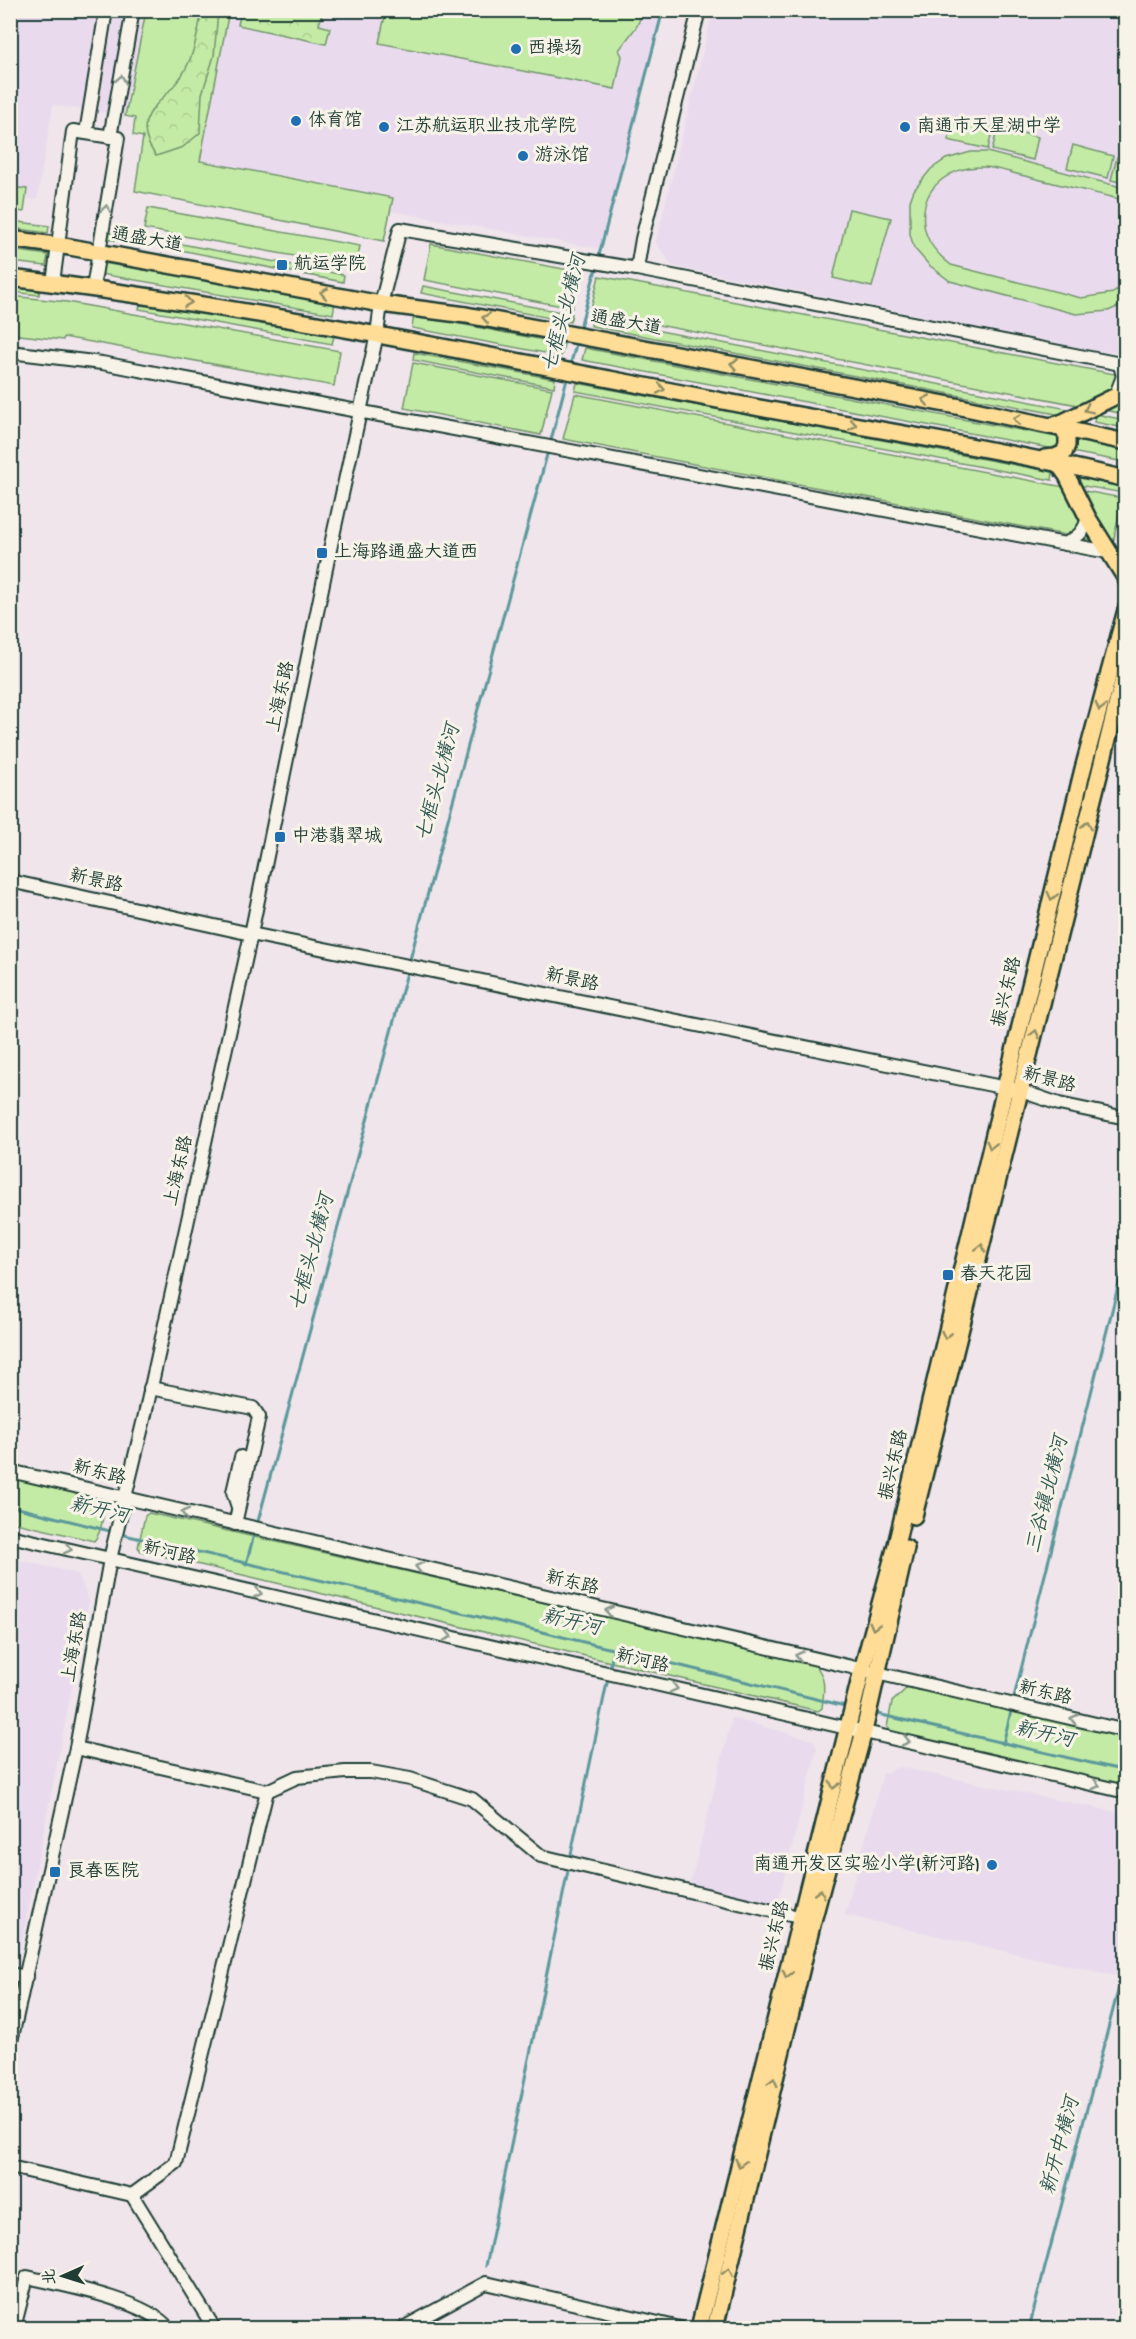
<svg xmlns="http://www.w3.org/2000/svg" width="1136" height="2339" font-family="'Gochi Hand','LXGW WenKai TC',sans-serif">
  <defs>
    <pattern id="forest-crowns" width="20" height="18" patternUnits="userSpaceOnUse" patternTransform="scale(1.5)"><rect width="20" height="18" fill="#c4eba6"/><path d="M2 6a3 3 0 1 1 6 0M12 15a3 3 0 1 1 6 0" fill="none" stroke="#a8ca90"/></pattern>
  </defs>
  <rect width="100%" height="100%" fill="#efe5eb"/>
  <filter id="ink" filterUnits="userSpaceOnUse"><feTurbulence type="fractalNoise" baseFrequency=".0167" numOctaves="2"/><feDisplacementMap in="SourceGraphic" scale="12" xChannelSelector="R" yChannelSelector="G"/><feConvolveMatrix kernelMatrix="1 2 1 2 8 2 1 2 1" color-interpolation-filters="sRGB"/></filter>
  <g filter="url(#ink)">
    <!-- built -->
    <g fill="#e9dbed">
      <polygon points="10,11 663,11 601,249 391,211 384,241 135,191 143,137 133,135 135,118 53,105 37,200 11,195"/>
      <polygon points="713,11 1125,11 1125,354 1092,350 672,266 656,242"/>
      <polygon points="11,1558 78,1574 89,1601 11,1997"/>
      <polygon points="732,1718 813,1740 817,1748 775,1913 688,1893"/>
      <polygon points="899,1767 1125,1814 1125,1978 845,1915 883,1774"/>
    </g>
    <!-- grass -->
    <g fill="#c4eba6" stroke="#72946d" stroke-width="1.5">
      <polygon points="146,11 229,11 200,161 393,198 384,241 135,191 143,137 133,135 135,118 125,116"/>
      <polygon points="386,11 388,10 643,11 637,26 619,50 622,56 615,89 379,43"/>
      <polygon points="954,117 993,127 988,149 948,140"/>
      <polygon points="998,127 1038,137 1033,160 992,150"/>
      <polygon points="1073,145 1113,156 1108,178 1067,168"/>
      <path d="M 971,152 L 987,152 L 1125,188 L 1125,206 L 1119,199 C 1088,191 1056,184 1025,176 C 1011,173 994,166 980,167 C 954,167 927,183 924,211 C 921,235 933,251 951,265 L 1081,298 L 1113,293 L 1125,284 L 1125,304 L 1108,311 L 1076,314 L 950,281 L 929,265 L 914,248 L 910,234 L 910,201 L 914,190 L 931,169 L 946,159 Z"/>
      <polygon points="1117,157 1125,159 1125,183 1111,180"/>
      <polygon points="11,187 27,189 24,212 11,210"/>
      <polygon points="148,208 360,246 356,267 144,229"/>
      <polygon points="849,209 891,218 872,287 833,278"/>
      <polygon points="11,221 49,226 48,233 11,228"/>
      <polygon points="95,231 133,237 132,243 94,237"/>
      <polygon points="171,242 344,275 343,282 170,248"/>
      <polygon points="431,244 580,272 572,308 424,280"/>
      <polygon points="11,250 48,255 46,266 11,262"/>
      <polygon points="91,261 335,302 333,314 89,272"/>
      <polygon points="599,276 1125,376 1125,414 590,312"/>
      <polygon points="11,284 40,288 39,295 11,292"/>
      <polygon points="423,286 572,314 570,322 421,293"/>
      <polygon points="11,296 67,302 340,351 334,386 64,337 63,340 11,334"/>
      <polygon points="141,302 334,336 332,344 139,309"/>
      <polygon points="414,315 564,344 561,356 412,328"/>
      <polygon points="592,318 1068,409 1067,416 591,326"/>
      <polygon points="585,348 1062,438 1060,450 582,360"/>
      <polygon points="414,353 555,379 554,387 413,360"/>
      <polygon points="413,363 552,389 541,435 404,408"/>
      <polygon points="577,383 1053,472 1052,480 575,391"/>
      <polygon points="575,394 1122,498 1113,544 563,439"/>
      <polygon points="1096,414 1125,420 1125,428 1094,422"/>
      <polygon points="1073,440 1125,450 1125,462 1071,452"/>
      <polygon points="1079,477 1124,486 1123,493 1078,485"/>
      <path d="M 11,1477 L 101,1498 C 106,1510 102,1532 94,1541 L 11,1522 Z"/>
      <path d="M 149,1513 L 814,1664 C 827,1677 824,1691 822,1708 L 818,1711 L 141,1551 L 138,1547 L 145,1516 Z"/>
      <polygon points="909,1686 1125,1737 1125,1786 895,1734 887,1727 892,1702"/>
    </g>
    <!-- forest -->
    <g fill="url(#forest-crowns)" stroke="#72946d" stroke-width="1.5">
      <path d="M 202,11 L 218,11 L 214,56 L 202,94 L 200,133 L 183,147 L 156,156 C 125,113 168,103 185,70 C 195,52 198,30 202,11 Z"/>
      <polygon points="323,11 319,25 330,28 326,44 238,25 241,11"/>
    </g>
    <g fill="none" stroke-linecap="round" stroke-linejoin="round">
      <!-- stream -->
      <g stroke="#5c989b" stroke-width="3">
        <polyline points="598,259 663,10"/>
        <polyline points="579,331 597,265"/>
        <polyline points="570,366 577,341"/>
        <polyline points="550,444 568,375"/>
        <polyline points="409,963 548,451"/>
        <polyline points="10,1506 114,1532"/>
        <polyline points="257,1525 408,969"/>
        <polyline points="120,1534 514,1625 849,1707"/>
        <polyline points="246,1564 255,1531"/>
        <polyline points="609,1671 614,1649"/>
        <polyline points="1013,1701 1126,1255"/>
        <polyline points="873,1713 1126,1771"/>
        <polyline points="1003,1744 1012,1707"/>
        <polyline points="570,1859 608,1678"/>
        <polyline points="486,2266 569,1866"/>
        <polyline points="1029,2328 1123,1972"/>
      </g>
      <defs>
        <g id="minor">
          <polyline points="699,10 642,239 637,269 1126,365"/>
          <polyline points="86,133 106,10"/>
          <polyline points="110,137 133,10"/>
          <polyline points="53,283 73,131 118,138 93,288"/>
          <polyline points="10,352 102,363 1108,552"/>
          <polyline points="1115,397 1123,376 1120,365"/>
          <path d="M 1065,544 C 1078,537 1084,532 1088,518"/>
          <polyline points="10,881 251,934 1021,1091 1059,1104 1126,1118"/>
          <polyline points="150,1388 253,1408 259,1417 235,1524"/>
          <polyline points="10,1471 1126,1731"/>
          <polyline points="238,1507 233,1492 241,1457"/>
          <polyline points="10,1536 1126,1792"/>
          <polyline points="76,1748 267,1791 176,2163 132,2195"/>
          <polyline points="267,1791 297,1777 345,1772 371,1772 410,1779 472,1799 541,1856 807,1919"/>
          <polyline points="10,1974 26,1977"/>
          <polyline points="10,2046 76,1748 110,1559 144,1419 251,934 329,554 377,334 381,304 400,229 637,269"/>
          <polyline points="10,2167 132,2195 214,2328"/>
          <path d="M 14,2328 L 27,2277 C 62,2285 146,2300 168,2328"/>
          <polyline points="403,2328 486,2283 680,2328"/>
        </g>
        <g id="major">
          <polyline points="10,239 70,247 381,304 466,315 956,406 1126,442"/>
          <path d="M 10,278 C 246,306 479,354 712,399 C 850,426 989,446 1126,479"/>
          <polyline points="1051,426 1063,422 1126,391"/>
          <polyline points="1045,458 1055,457 1064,453 1067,445 1067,435 1061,428"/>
          <polyline points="1057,462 1067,476 1088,518 1126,579"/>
          <polyline points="914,1516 1126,667"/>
          <polyline points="699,2328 862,1670 895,1549 1005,1088 1083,769 1126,610"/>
          <polyline points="715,2328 813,1921 864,1731 906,1548"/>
        </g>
      </defs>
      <!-- minor casing -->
      <use href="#minor" stroke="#1f3d34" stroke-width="16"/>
      <!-- major casing -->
      <use href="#major" stroke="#1f3d34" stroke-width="20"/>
      <!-- minor -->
      <use href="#minor" stroke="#f7f3e8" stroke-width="12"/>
      <!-- major -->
      <use href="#major" stroke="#ffdd96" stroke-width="15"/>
    </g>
    <!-- one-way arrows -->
    <defs><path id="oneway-chevron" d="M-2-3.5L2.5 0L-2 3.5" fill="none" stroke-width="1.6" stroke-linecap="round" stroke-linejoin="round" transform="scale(1.5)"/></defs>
    <g stroke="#8b988e">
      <use href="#oneway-chevron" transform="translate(121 79) rotate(-80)"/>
      <use href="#oneway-chevron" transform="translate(106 209) rotate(-81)"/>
      <use href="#oneway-chevron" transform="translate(185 1513) rotate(-167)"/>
      <use href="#oneway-chevron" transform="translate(68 1549) rotate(13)"/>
      <use href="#oneway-chevron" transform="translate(419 1567) rotate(-167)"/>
      <use href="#oneway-chevron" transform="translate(258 1593) rotate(13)"/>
      <use href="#oneway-chevron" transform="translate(609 1611) rotate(-167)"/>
      <use href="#oneway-chevron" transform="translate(448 1636) rotate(13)"/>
      <use href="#oneway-chevron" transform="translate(799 1656) rotate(-167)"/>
      <use href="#oneway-chevron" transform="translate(674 1688) rotate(13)"/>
      <use href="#oneway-chevron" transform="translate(1074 1719) rotate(-167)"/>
      <use href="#oneway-chevron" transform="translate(906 1741) rotate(13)"/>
      <use href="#oneway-chevron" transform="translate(1096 1785) rotate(13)"/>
    </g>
    <g stroke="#8f8d65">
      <use href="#oneway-chevron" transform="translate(324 293) rotate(-169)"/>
      <use href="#oneway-chevron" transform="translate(188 302) rotate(9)"/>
      <use href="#oneway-chevron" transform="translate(486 318) rotate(-170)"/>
      <use href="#oneway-chevron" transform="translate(734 364) rotate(-170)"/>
      <use href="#oneway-chevron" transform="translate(661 389) rotate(11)"/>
      <use href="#oneway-chevron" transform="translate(926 400) rotate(-169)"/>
      <use href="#oneway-chevron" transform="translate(1088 409) rotate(154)"/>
      <use href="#oneway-chevron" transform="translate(1017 419) rotate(-168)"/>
      <use href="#oneway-chevron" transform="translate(853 425) rotate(10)"/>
      <use href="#oneway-chevron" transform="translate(1100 707) rotate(105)"/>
      <use href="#oneway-chevron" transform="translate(1087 825) rotate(-76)"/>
      <use href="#oneway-chevron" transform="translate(1052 896) rotate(104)"/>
      <use href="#oneway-chevron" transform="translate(1035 1034) rotate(-76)"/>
      <use href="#oneway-chevron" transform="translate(991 1145) rotate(104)"/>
      <use href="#oneway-chevron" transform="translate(981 1248) rotate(-76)"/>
      <use href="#oneway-chevron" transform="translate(946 1335) rotate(103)"/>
      <use href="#oneway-chevron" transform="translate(874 1626) rotate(105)"/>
      <use href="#oneway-chevron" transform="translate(834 1785) rotate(105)"/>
      <use href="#oneway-chevron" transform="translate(820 1893) rotate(-75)"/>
      <use href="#oneway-chevron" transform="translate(787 1974) rotate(104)"/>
      <use href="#oneway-chevron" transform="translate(773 2082) rotate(-76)"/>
      <use href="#oneway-chevron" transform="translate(740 2163) rotate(104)"/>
      <use href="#oneway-chevron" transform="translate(728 2272) rotate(-77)"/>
    </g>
  </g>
  <!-- markers -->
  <g fill="#1f6fb2" stroke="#f7f3e8" stroke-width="2">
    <circle cx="516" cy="49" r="6"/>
    <circle cx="296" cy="121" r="6"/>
    <circle cx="384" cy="127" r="6"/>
    <circle cx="905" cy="127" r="6"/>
    <circle cx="523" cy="156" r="6"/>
    <rect x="276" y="259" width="12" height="12" rx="3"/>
    <rect x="316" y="547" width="12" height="12" rx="3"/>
    <rect x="274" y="831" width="12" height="12" rx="3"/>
    <rect x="942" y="1269" width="12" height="12" rx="3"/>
    <circle cx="992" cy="1865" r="6"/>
    <rect x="49" y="1866" width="12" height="12" rx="3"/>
  </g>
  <g text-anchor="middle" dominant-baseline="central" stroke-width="6" stroke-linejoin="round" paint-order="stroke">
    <!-- poi labels -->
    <g font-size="18" fill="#1f3d34" stroke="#f7f3e8" text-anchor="start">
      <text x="528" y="49">西操场</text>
      <text x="308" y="121">体育馆</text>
      <text x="396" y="127">江苏航运职业技术学院</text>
      <text x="917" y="127">南通市天星湖中学</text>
      <text x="535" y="156">游泳馆</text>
      <text x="294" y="265">航运学院</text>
      <text x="334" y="553">上海路通盛大道西</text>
      <text x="292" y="837">中港翡翠城</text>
      <text x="960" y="1275">春天花园</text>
      <text x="980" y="1865" text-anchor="end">南通开发区实验小学(新河路)</text>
      <text x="67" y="1872">良春医院</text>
    </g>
    <!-- street labels -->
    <g font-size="18" fill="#1f3d34" stroke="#f7f3e8">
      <text transform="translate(147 241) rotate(10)">通盛大道</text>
      <text transform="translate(626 324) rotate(10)">通盛大道</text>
      <text transform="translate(282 697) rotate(-78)">上海东路</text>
      <text transform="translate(96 882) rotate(12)">新景路</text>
      <text transform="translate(572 981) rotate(12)">新景路</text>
      <text transform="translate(1008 992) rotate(-76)">振兴东路</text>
      <text transform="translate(1049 1081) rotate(15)">新景路</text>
      <text transform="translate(180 1171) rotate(-77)">上海东路</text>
      <text transform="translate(895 1465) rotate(-77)">振兴东路</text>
      <text transform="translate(99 1474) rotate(14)">新东路</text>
      <text transform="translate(169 1554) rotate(13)">新河路</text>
      <text transform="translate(572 1584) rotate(13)">新东路</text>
      <text transform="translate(76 1647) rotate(-80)">上海东路</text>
      <text transform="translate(642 1662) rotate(13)">新河路</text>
      <text transform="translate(1045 1694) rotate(13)">新东路</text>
      <text transform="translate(776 1936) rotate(-76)">振兴东路</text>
    </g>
    <!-- water labels -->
    <g font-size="20" font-style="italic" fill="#335b56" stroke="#f7f3e8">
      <text transform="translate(566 314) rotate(-75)">七框头北横河</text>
      <text transform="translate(440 783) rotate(-75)">七框头北横河</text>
      <text transform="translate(314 1253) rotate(-75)">七框头北横河</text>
      <text transform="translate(1049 1495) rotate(-76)">三谷镇北横河</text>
      <text transform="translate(99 1512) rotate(13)">新开河</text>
      <text transform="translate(571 1624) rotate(13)">新开河</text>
      <text transform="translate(1044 1736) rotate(13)">新开河</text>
      <text transform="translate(1062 2146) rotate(-75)">新开中横河</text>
    </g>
  </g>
  <!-- margin -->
  <rect width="1136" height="2339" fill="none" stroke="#f7f3e8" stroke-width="36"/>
  <rect x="18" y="18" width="1100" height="2303" fill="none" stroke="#1f3d34" stroke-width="2" filter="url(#ink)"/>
  <!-- north arrow -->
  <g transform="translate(63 2276) rotate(267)" stroke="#f7f3e8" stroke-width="4.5" paint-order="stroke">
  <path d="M0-4.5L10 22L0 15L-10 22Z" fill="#1f3d34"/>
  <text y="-9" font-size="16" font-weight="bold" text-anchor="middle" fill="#1f3d34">北</text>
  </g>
</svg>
